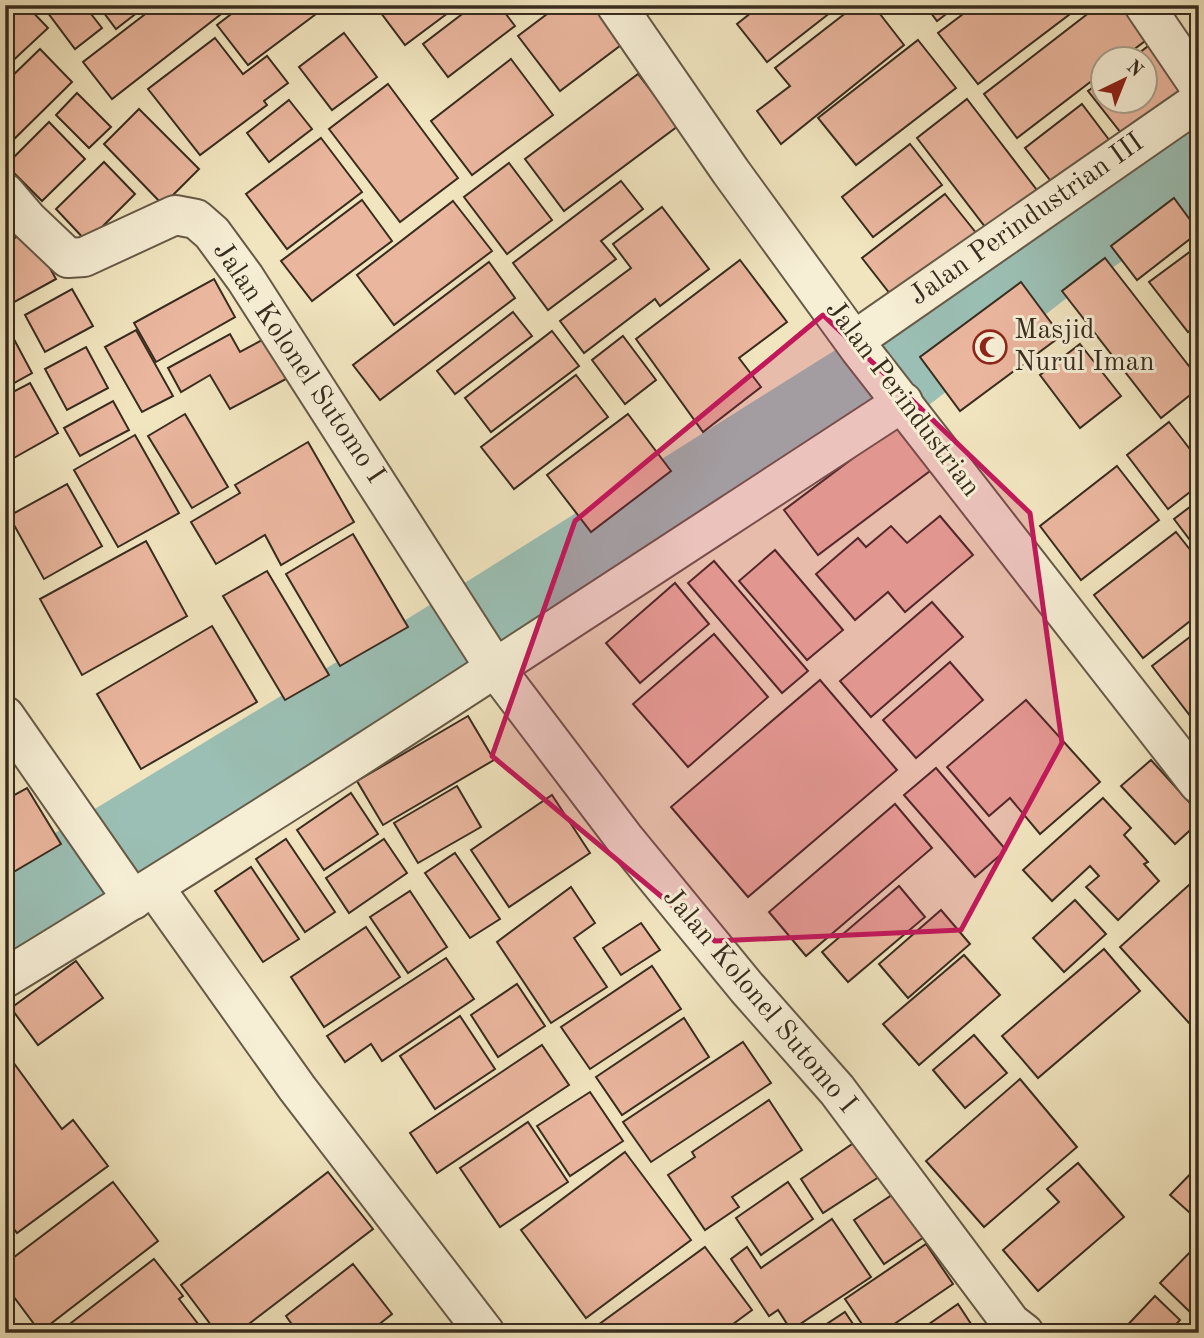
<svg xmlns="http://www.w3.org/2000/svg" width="1204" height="1338" font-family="'Old Standard TT',serif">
  <rect width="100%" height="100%" fill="#f1e5bf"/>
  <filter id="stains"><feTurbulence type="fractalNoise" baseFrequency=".00286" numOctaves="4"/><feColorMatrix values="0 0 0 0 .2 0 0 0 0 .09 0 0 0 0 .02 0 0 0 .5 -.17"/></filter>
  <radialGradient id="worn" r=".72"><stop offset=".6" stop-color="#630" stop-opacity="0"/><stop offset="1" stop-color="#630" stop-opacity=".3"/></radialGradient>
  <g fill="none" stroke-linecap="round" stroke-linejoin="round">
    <!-- river -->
    <polyline stroke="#9bbfb4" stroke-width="100" points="5,922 428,665 872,386 1038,257 1199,150"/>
  </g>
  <!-- building -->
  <g fill="#eab69e" stroke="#382c1f" stroke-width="2">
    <polygon points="5,5 26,5 48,28 5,68"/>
    <polygon points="42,5 84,5 102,28 75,49"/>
    <polygon points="98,5 147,5 116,29"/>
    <polygon points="157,5 221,5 225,11 112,99 83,62"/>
    <polygon points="243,5 328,5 248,65 217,25"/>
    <polygon points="375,5 455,5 456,7 405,45"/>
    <polygon points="474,5 499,5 515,26 448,77 423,44"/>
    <polygon points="559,5 610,5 633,36 560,91 518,36"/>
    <polygon points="761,5 840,5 767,62 737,24"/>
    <polygon points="856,5 873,5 904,45 781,144 757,111 790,86 775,68"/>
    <polygon points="925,5 958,5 937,21"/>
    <polygon points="975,5 1069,5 1074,11 978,84 938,33"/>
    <polygon points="1099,5 1123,5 1149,38 1120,60 1102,60 1102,73 1017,138 984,94"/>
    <polygon points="344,33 377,77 332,110 299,67"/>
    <polygon points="215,38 243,74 267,56 288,83 264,101 267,105 200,155 148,89"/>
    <polygon points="918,40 956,88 856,165 818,118"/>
    <polygon points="1156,40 1192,86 1125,138 1088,91 1102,81 1102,102 1144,102 1144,60 1130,60"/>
    <polygon points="40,49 72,82 5,148 5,83"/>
    <polygon points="511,59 553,115 472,175 431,121"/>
    <polygon points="638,74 678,126 564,211 525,159"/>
    <polygon points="388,84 458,178 400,222 329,129"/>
    <polygon points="77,93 111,127 89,148 56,115"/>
    <polygon points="967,99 1040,194 989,232 917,138"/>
    <polygon points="289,100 312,129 269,162 247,133"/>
    <polygon points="1082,104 1113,145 1057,189 1025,148"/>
    <polygon points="139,109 199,169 163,205 104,144"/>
    <polygon points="49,122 85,159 42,201 6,165"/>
    <polygon points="321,138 362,192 287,249 246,194"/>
    <polygon points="910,144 942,185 873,237 842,197"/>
    <polygon points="104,162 135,194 87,242 56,209"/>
    <polygon points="509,163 552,220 507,254 464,197"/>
    <polygon points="621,181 643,209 601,241 616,259 548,310 513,263"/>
    <polygon points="945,194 981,239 898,304 862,258"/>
    <polygon points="1174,198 1199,232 1137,280 1111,246"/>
    <polygon points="362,200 392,241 312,301 281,261"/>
    <polygon points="453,201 492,251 394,325 357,275"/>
    <polygon points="662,207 709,269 660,306 655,299 584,353 560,321 631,268 613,244"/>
    <polygon points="29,230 56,279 9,305 5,298 5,243"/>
    <polygon points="1199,245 1199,324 1188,332 1149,282"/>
    <polygon points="1105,258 1199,379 1199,388 1161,418 1062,291"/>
    <polygon points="740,260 787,322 739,358 761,387 703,432 636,339"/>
    <polygon points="489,262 515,298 380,400 353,365"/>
    <polygon points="214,279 235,317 156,362 134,323"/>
    <polygon points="1021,282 1061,336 960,411 920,357"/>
    <polygon points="72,289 93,326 45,352 25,315"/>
    <polygon points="513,312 532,336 455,394 437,371"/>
    <polygon points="8,328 32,373 5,388 5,330"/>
    <polygon points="136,330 173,396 142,412 105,347"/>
    <polygon points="552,331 579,366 491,432 465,398"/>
    <polygon points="275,333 297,373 230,409 210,375 181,392 168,368 230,334 240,352"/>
    <polygon points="623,336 656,380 625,404 592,360"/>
    <polygon points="1080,344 1121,396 1080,428 1040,375"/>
    <polygon points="86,347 108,388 67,410 45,369"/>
    <polygon points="576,375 608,417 514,489 481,447"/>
    <polygon points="30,383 58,433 12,459 5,446 5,396"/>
    <polygon points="113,401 129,430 80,456 64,428"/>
    <polygon points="185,414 228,487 192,508 148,436"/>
    <polygon points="628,414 671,471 591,532 547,475"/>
    <polygon points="1169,422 1199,461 1199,485 1168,509 1127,455"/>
    <polygon points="900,423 934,468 818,555 784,510"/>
    <polygon points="135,435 179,513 118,547 74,470"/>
    <polygon points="308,442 354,522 281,565 265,535 216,564 191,522 240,493 235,485"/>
    <polygon points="1117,466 1159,520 1081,580 1040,526"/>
    <polygon points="67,484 102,546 44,579 9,516"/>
    <polygon points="5,493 14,508 5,513"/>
    <polygon points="1199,500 1199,552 1174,519"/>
    <polygon points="940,516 973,555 905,612 888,592 855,620 816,574 858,538 866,547 891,526 907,543"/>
    <polygon points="1176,532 1199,561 1199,614 1143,658 1094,595"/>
    <polygon points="353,534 408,627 340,666 286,574"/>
    <polygon points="146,541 187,616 82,675 40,599"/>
    <polygon points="775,550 843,630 807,660 739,581"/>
    <polygon points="714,561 808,671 782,693 688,583"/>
    <polygon points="267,571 329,675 285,700 223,596"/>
    <polygon points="675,583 709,624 640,683 606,643"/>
    <polygon points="932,602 963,637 871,717 840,681"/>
    <polygon points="212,626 257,702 141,769 97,694"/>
    <polygon points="1199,630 1199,711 1191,717 1152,666"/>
    <polygon points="714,634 768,697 688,767 633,704"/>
    <polygon points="950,662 983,700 916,758 883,720"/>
    <polygon points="820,680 897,770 748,897 671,807"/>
    <polygon points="1026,700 1100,782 1040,834 1010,798 989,816 947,767"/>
    <polygon points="468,716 494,760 383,825 357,781"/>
    <polygon points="1151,760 1199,813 1199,822 1175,844 1121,786"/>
    <polygon points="936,768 1006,850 975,877 904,795"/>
    <polygon points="457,786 481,827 418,863 394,823"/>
    <polygon points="27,788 61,844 5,877 5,800"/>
    <polygon points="351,793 378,834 324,870 297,830"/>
    <polygon points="552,795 590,853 509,907 471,850"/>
    <polygon points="1103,798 1131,828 1124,835 1148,862 1144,864 1159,881 1118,920 1086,887 1099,876 1090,866 1052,901 1023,870"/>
    <polygon points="895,804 932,848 806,956 769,912"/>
    <polygon points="286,839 335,912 305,932 256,859"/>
    <polygon points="384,839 407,873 349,913 326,878"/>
    <polygon points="455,853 500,919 470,938 425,873"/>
    <polygon points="251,867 299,939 263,962 215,891"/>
    <polygon points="1199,876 1199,1034 1120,947"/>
    <polygon points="899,886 925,917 848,982 822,952"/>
    <polygon points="571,887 595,923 574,938 607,987 551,1023 497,942"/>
    <polygon points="410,891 447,947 408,973 370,917"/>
    <polygon points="1075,900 1106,934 1064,972 1033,938"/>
    <polygon points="941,910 970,944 908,998 879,964"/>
    <polygon points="641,923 660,950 621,975 603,948"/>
    <polygon points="366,927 400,977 324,1027 291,977"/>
    <polygon points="1104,949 1140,991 1038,1078 1002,1036"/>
    <polygon points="964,955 1000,995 919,1065 883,1024"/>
    <polygon points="446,958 474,999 382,1061 371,1044 345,1062 327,1036"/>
    <polygon points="76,961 103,998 38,1045 11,1008"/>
    <polygon points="652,966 681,1009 590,1069 561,1027"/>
    <polygon points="517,984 545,1026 498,1057 471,1015"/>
    <polygon points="460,1016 495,1069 435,1109 400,1056"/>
    <polygon points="684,1018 709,1057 622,1115 596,1077"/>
    <polygon points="974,1035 1007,1073 965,1108 933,1070"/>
    <polygon points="743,1042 771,1083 651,1162 623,1122"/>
    <polygon points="542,1045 569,1085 437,1173 410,1133"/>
    <polygon points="5,1051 62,1129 73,1120 108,1166 17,1233 5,1217"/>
    <polygon points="1020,1079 1077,1147 984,1227 926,1161"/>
    <polygon points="590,1092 623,1141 570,1176 537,1126"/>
    <polygon points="769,1100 802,1150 732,1197 739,1207 705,1230 668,1175 695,1157 692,1152"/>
    <polygon points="528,1122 568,1182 500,1227 460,1168"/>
    <polygon points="861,1138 885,1173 823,1213 801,1179"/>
    <polygon points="625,1152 691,1240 586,1318 521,1230"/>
    <polygon points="1078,1163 1124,1217 1038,1291 1003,1250 1059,1202 1047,1189"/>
    <polygon points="1199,1165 1199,1221 1170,1195"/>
    <polygon points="328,1172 373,1229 237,1333 217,1333 181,1285"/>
    <polygon points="113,1182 158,1241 40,1332 5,1285 5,1264"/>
    <polygon points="788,1182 813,1219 761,1255 736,1218"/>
    <polygon points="898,1191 927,1235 884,1264 854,1220"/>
    <polygon points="832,1219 871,1277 791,1330 778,1310 769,1316 731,1259 747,1247 761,1268"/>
    <polygon points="926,1244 953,1284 881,1333 868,1333 845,1299"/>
    <polygon points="705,1247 752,1310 721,1333 604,1333 598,1325"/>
    <polygon points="1195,1247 1199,1250 1199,1301 1189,1311 1160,1283"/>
    <polygon points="154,1259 183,1296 179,1299 205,1333 58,1333"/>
    <polygon points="353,1264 392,1314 368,1333 298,1333 286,1316"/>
    <polygon points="1155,1296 1180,1320 1168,1333 1120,1333"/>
    <polygon points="958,1304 977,1333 916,1333"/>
    <polygon points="845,1312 859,1333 813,1333"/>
    <polygon points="1199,1319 1199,1333 1186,1333"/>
  </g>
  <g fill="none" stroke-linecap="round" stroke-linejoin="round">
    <defs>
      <g id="minor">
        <polyline points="616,5 731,172 859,348 1199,784"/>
        <polyline points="1144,5 1199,86"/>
        <polyline points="5,193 28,220 68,258 84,257 175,215 196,219 212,233 245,278 495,668 624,838 747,988 837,1090 1011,1323 1024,1333"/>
        <polyline points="855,340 1199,101"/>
        <polyline points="5,716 133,900"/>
        <polyline points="154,887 297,1088 485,1333"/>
        <path d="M 5,978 C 309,793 605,596 903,402"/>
      </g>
    </defs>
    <!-- minor casing -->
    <use href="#minor" stroke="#665a47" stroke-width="42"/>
    <!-- minor -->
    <use href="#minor" stroke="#f6eed5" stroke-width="38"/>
  </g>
  <!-- marked area -->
  <path fill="#c2185b" fill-opacity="0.2" stroke="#c2185b" stroke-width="5" stroke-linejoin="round" d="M 823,315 L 1030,513 L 1062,743 L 961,930 L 715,941 L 492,756 L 575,521 Z"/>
  <!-- icons -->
  <defs>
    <symbol id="mosque-ring" viewBox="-11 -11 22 22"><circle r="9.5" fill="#f6eed5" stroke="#8f2418" stroke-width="1.5"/><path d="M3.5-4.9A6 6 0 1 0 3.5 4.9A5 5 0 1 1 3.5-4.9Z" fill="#8f2418"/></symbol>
  </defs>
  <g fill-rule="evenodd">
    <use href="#mosque-ring" x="971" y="328" width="38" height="38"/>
  </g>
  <g text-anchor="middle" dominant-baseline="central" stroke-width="6" stroke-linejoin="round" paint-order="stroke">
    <!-- street labels -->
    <g font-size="28" fill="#382c1f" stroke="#f6eed5">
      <text transform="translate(1027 220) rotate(-35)">Jalan Perindustrian III</text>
      <text transform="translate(298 363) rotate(56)">Jalan Kolonel Sutomo I</text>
      <text transform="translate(902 399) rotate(53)">Jalan Perindustrian</text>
      <text transform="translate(759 1001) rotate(50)">Jalan Kolonel Sutomo I</text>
    </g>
    <!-- poi labels -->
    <g font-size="28" fill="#382c1f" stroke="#f6eed5" text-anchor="start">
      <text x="1014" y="331">Masjid<tspan x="1014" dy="32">Nurul Iman</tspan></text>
    </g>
  </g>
  <!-- margin -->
  <rect width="1204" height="1338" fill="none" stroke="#f1e5bf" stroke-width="28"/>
  <rect x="7" y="7" width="1190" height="1324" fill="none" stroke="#382c1f" stroke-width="3.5"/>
  <rect x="14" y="14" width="1176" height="1310" fill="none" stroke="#382c1f" stroke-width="2"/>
  <!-- north arrow -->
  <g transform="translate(1124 80) rotate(43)"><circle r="33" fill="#f6eed5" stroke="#aaa08c" stroke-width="2"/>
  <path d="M0-5L12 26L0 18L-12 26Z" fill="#8f2418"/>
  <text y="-10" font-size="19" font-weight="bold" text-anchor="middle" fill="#382c1f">N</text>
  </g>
  <rect width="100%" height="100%" filter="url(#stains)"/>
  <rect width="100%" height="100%" fill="url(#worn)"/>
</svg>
